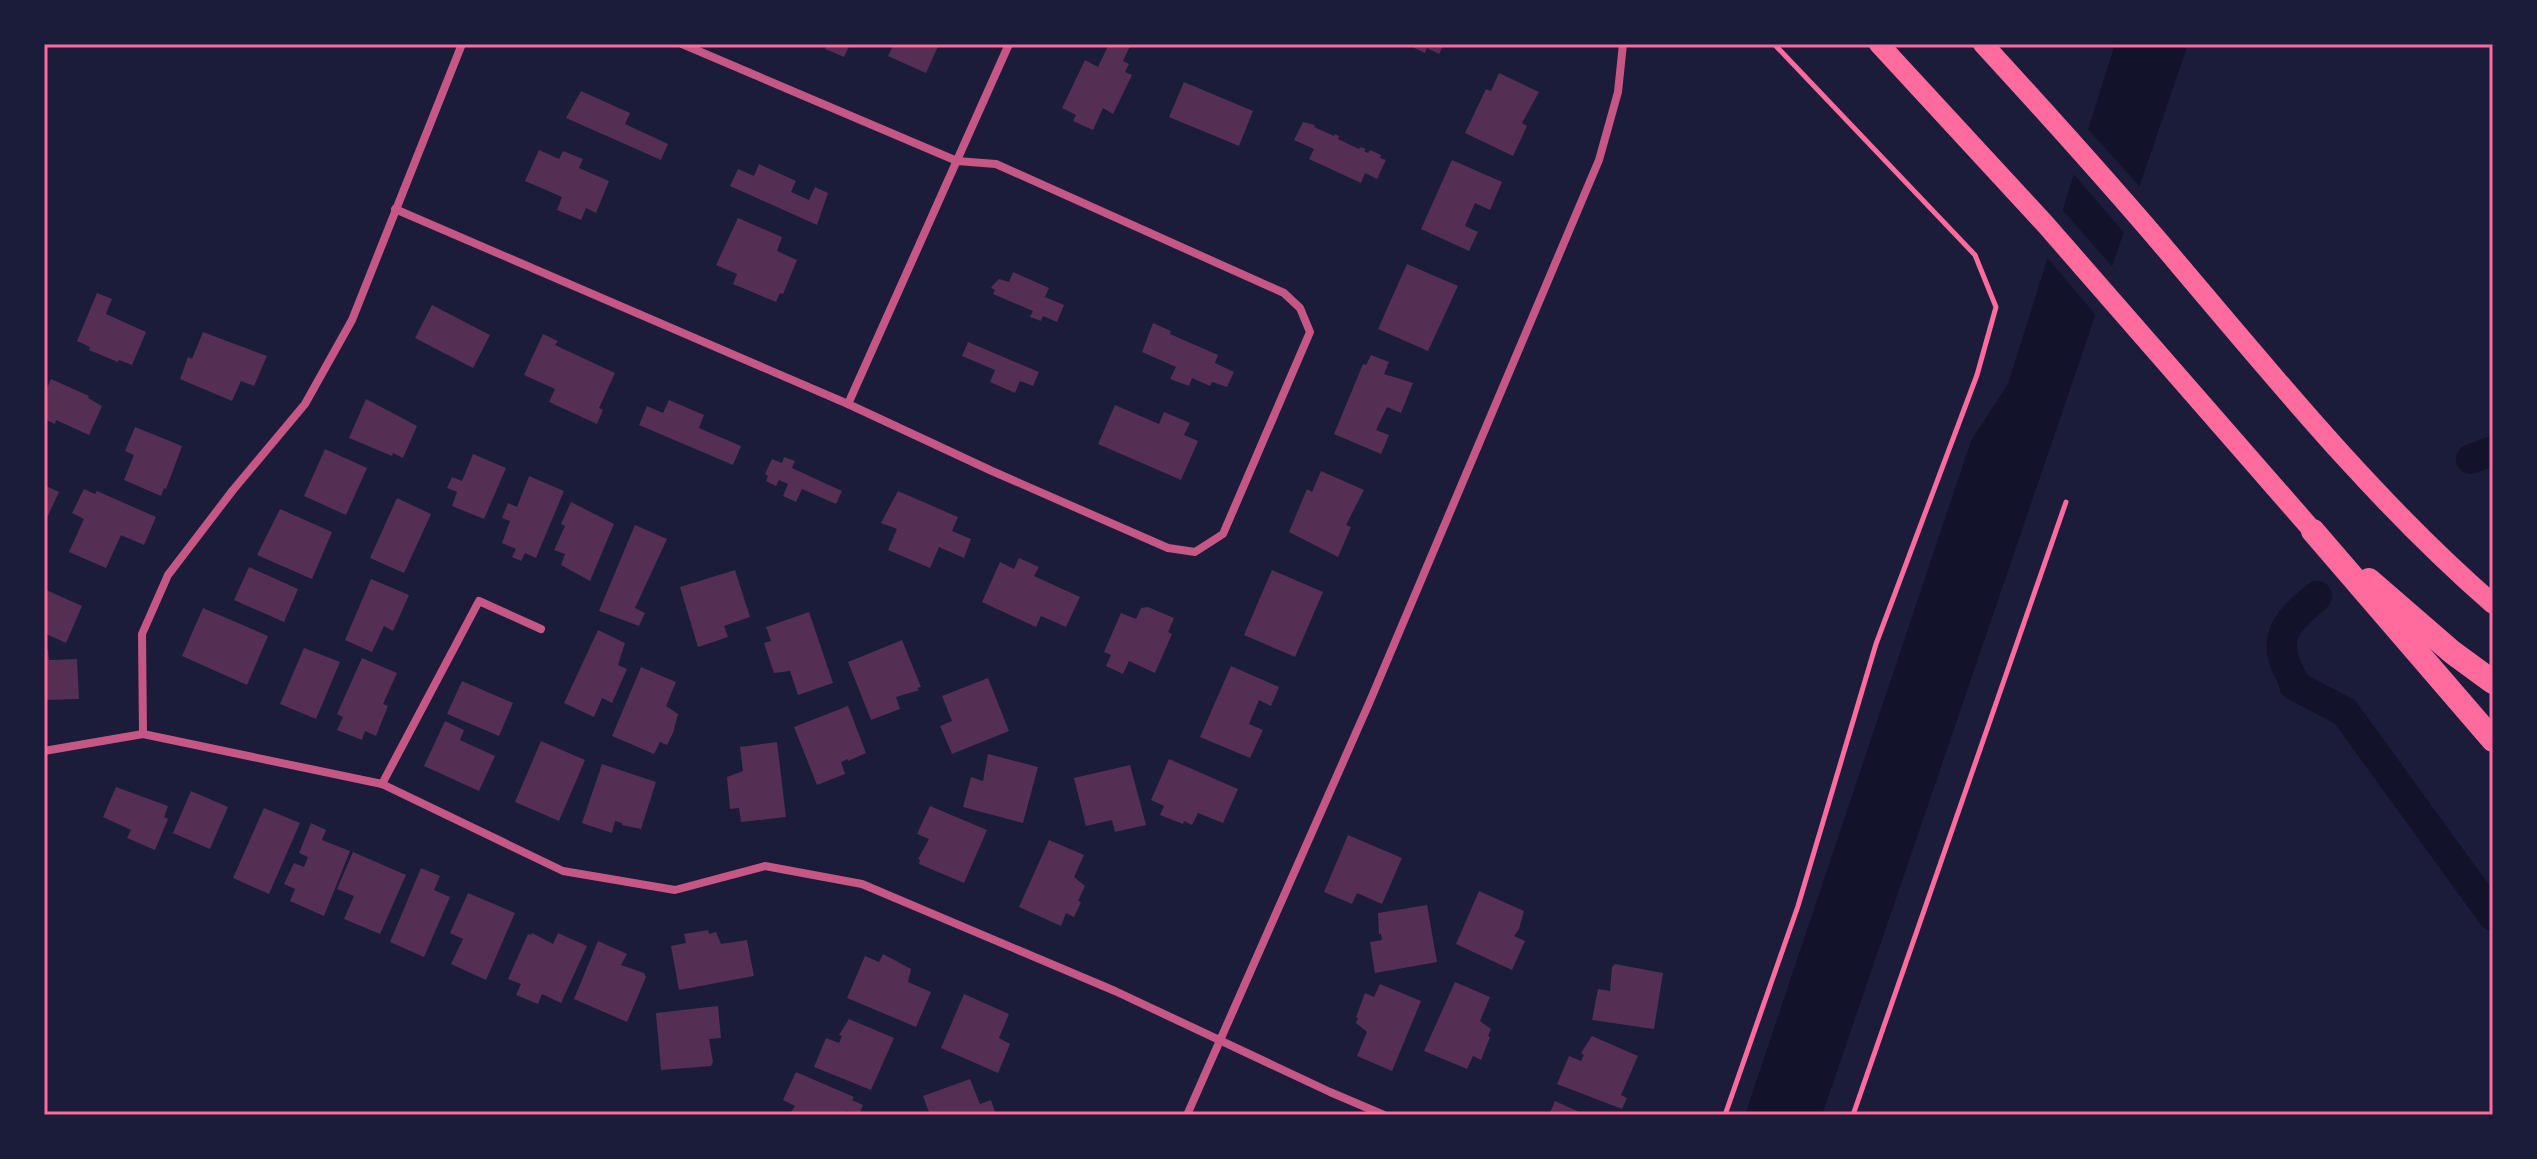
<svg xmlns="http://www.w3.org/2000/svg" width="2537" height="1159" font-family="Poppins,sans-serif">
  <rect width="100%" height="100%" fill="#1b1b3a"/>
  <!-- water -->
  <polygon fill="#12122b" points="2115,44 2188,44 1822,1115 1745,1115 1971,441 2008,384"/>
  <!-- pier -->
  <g fill="#1b1b3a">
    <polygon points="2085,126 2143,190 2127,236 2071,171"/>
    <polygon points="2060,207 2115,270 2099,319 2045,255"/>
  </g>
  <g fill="none" stroke-linecap="round" stroke-linejoin="round">
    <!-- canal -->
    <g stroke="#12122b" stroke-width="30">
      <polyline points="2471,459 2493,451"/>
      <path d="M 2317,596 C 2283,625 2269,640 2295,683 L 2294,685 L 2345,712 L 2493,916"/>
    </g>
  </g>
  <!-- building -->
  <g fill="#542f53">
    <polygon points="827,44 850,44 844,57 825,49"/>
    <polygon points="894,44 939,44 926,73 888,56"/>
    <polygon points="1109,44 1131,44 1123,61 1129,64 1125,72 1132,75 1113,114 1103,108 1093,130 1073,121 1076,115 1062,108 1085,60 1098,67"/>
    <polygon points="1406,44 1444,44 1439,54 1427,48 1425,53"/>
    <polygon points="1499,73 1539,92 1522,123 1527,126 1513,156 1465,133 1486,89 1491,91"/>
    <polygon points="1184,82 1253,111 1239,146 1169,117"/>
    <polygon points="581,91 630,113 625,124 668,144 661,160 566,118"/>
    <polygon points="1303,122 1315,125 1314,127 1334,136 1335,134 1339,136 1338,139 1359,149 1360,147 1366,149 1364,151 1368,153 1370,150 1381,155 1380,158 1386,160 1377,179 1365,173 1361,183 1309,159 1314,149 1294,140"/>
    <polygon points="539,150 559,159 563,151 583,159 579,168 609,181 596,213 586,208 581,220 557,210 562,197 525,181"/>
    <polygon points="1452,160 1502,182 1490,210 1475,203 1465,226 1478,232 1469,251 1421,229"/>
    <polygon points="759,164 796,181 791,192 809,200 815,187 828,193 817,225 730,186 738,169 754,176"/>
    <polygon points="738,218 782,237 777,251 797,260 783,294 780,293 776,302 733,284 737,274 716,265"/>
    <polygon points="1407,264 1458,286 1428,351 1378,329"/>
    <polygon points="1013,272 1049,288 1045,297 1064,305 1057,322 1043,316 1041,321 1030,317 1033,311 993,294 995,290 991,288 993,285 999,279 1009,282"/>
    <polygon points="97,293 112,299 106,314 146,332 132,365 119,360 118,362 89,350 90,347 77,341"/>
    <polygon points="432,305 490,335 473,368 415,338"/>
    <polygon points="1153,323 1171,331 1170,334 1218,355 1215,363 1234,372 1227,387 1212,382 1210,386 1192,378 1189,386 1170,379 1176,367 1142,352"/>
    <polygon points="203,332 267,356 254,386 241,381 232,401 180,379 188,357 192,359"/>
    <polygon points="543,334 558,341 555,345 615,373 599,408 603,410 597,424 549,402 555,389 524,375"/>
    <polygon points="968,342 1039,372 1033,386 1020,381 1015,393 990,382 995,370 962,356"/>
    <polygon points="1371,355 1389,362 1384,374 1413,383 1401,413 1387,407 1376,430 1389,435 1381,454 1334,434 1363,364 1366,365"/>
    <polygon points="51,379 89,396 88,398 102,406 89,435 56,420 55,424 44,419 44,395"/>
    <polygon points="366,399 417,426 403,458 393,453 392,456 349,438"/>
    <polygon points="669,400 704,415 699,428 741,446 733,465 639,425 647,406 663,413"/>
    <polygon points="1115,405 1159,424 1164,412 1190,423 1184,435 1198,441 1181,480 1098,444"/>
    <polygon points="135,427 182,446 166,489 164,488 161,496 124,480 134,455 125,451"/>
    <polygon points="325,449 367,468 346,515 304,496"/>
    <polygon points="473,454 506,468 484,519 452,506 457,492 447,488 452,477 462,481"/>
    <polygon points="784,457 795,461 792,468 842,491 836,504 802,489 796,502 783,496 788,484 779,480 776,486 766,481 768,476 765,474 772,459 782,463"/>
    <polygon points="1321,471 1364,490 1346,525 1351,527 1338,557 1289,532 1307,489 1312,492"/>
    <polygon points="529,476 564,491 536,558 525,553 521,561 512,557 516,549 502,543 510,521 502,518 508,503 517,507"/>
    <polygon points="44,485 59,492 44,524"/>
    <polygon points="84,489 95,494 97,491 156,517 144,545 121,535 106,568 69,552 84,519 72,513"/>
    <polygon points="898,491 958,517 952,531 971,539 964,558 939,547 930,568 888,550 897,529 881,523"/>
    <polygon points="397,498 431,514 404,573 370,558"/>
    <polygon points="571,502 614,524 590,581 561,565 565,554 554,550 565,526 561,524"/>
    <polygon points="280,509 332,532 312,579 257,555"/>
    <polygon points="635,525 667,539 635,608 645,613 639,626 599,611"/>
    <polygon points="1019,558 1039,567 1034,576 1080,597 1066,627 1041,616 1036,627 982,602 1000,562 1014,569"/>
    <polygon points="249,567 298,589 284,622 234,600"/>
    <polygon points="735,570 750,617 724,626 728,637 698,647 680,587"/>
    <polygon points="1272,570 1323,592 1295,657 1244,635"/>
    <polygon points="371,579 409,595 393,631 384,626 372,652 345,640"/>
    <polygon points="44,589 82,606 66,643 44,633"/>
    <polygon points="1148,607 1174,618 1168,632 1172,634 1155,673 1129,661 1123,674 1106,666 1111,655 1104,652 1121,613 1136,619 1141,608"/>
    <polygon points="203,608 268,636 247,685 182,656"/>
    <polygon points="809,612 833,683 798,695 790,671 774,673 764,643 771,641 766,627"/>
    <polygon points="598,630 625,643 618,665 627,669 612,703 602,698 594,717 564,703"/>
    <polygon points="902,640 921,687 917,688 919,690 896,697 900,709 871,720 848,662"/>
    <polygon points="304,648 340,662 316,719 280,704"/>
    <polygon points="44,650 48,650 49,660 77,659 79,699 44,700"/>
    <polygon points="362,658 397,673 383,704 388,706 376,736 365,731 362,740 337,730 343,717 337,714"/>
    <polygon points="1231,666 1279,687 1271,706 1259,700 1249,724 1263,730 1250,758 1200,737"/>
    <polygon points="641,667 676,682 666,706 678,714 673,733 667,745 660,742 654,754 612,736"/>
    <polygon points="988,678 1009,731 952,754 940,726 952,721 942,696"/>
    <polygon points="462,681 513,703 499,736 447,714"/>
    <polygon points="848,706 866,753 848,761 848,759 841,762 845,774 817,785 794,727"/>
    <polygon points="445,721 464,730 460,740 495,756 479,791 424,766"/>
    <polygon points="541,741 585,760 559,821 515,802"/>
    <polygon points="777,742 786,817 741,822 739,808 730,809 727,777 743,771 740,747"/>
    <polygon points="988,754 1038,767 1023,823 963,807 971,777 983,781"/>
    <polygon points="1169,759 1238,789 1223,823 1198,813 1192,825 1184,821 1183,824 1160,815 1164,806 1151,800"/>
    <polygon points="602,764 656,782 641,829 622,825 622,823 615,821 612,833 582,823"/>
    <polygon points="1130,765 1146,825 1115,832 1112,820 1086,826 1074,778"/>
    <polygon points="116,787 168,806 164,817 168,819 155,850 127,838 131,830 103,817"/>
    <polygon points="191,791 228,807 210,849 173,833"/>
    <polygon points="930,806 987,830 964,883 919,864 920,860 918,859 929,839 917,834"/>
    <polygon points="264,808 300,823 269,894 233,878"/>
    <polygon points="311,823 326,830 322,840 350,851 324,916 290,901 295,889 284,884 294,863 304,867 308,857 299,853"/>
    <polygon points="1348,835 1402,858 1382,904 1357,893 1352,904 1324,892"/>
    <polygon points="1049,840 1084,855 1074,877 1085,886 1078,901 1081,902 1074,917 1066,913 1061,926 1019,907"/>
    <polygon points="353,852 406,875 380,934 344,919 354,896 337,889"/>
    <polygon points="421,868 440,876 434,890 450,897 424,957 390,942"/>
    <polygon points="1479,891 1524,911 1519,929 1514,936 1525,941 1512,970 1456,944"/>
    <polygon points="468,893 515,913 486,980 451,964 463,939 450,933"/>
    <polygon points="1427,905 1437,962 1375,973 1370,942 1382,940 1381,934 1379,934 1378,913"/>
    <polygon points="708,930 709,934 716,932 721,944 747,940 754,976 679,990 671,946 686,943 684,934"/>
    <polygon points="532,933 553,944 558,933 587,946 561,1003 542,994 538,1004 516,995 521,984 508,979 528,934 531,935"/>
    <polygon points="598,941 627,954 621,965 644,973 646,977 627,1022 574,999"/>
    <polygon points="883,954 911,969 908,982 931,992 916,1027 847,998 865,956 879,962"/>
    <polygon points="1615,964 1663,973 1654,1029 1592,1020 1598,989 1610,991 1612,967"/>
    <polygon points="1455,982 1490,997 1480,1021 1491,1029 1488,1036 1490,1037 1481,1060 1473,1056 1467,1069 1424,1051"/>
    <polygon points="1380,984 1421,1001 1392,1071 1357,1056 1367,1032 1356,1023 1358,1018 1356,1017 1365,993 1374,997"/>
    <polygon points="964,994 1009,1014 999,1038 1010,1044 998,1073 941,1048"/>
    <polygon points="718,1006 721,1038 709,1039 713,1062 711,1066 661,1070 656,1013"/>
    <polygon points="849,1019 894,1038 871,1090 814,1067 826,1038 839,1043 842,1036 839,1035"/>
    <polygon points="1592,1036 1638,1056 1621,1095 1627,1098 1622,1109 1557,1084 1569,1056 1581,1061 1584,1055 1581,1053"/>
    <polygon points="796,1072 854,1097 852,1100 863,1105 859,1115 847,1111 846,1115 789,1115 795,1106 783,1100"/>
    <polygon points="970,1079 980,1104 991,1100 996,1115 930,1115 923,1096"/>
    <polygon points="1555,1101 1586,1115 1549,1115"/>
  </g>
  <g fill="none" stroke-linecap="round" stroke-linejoin="round">
    <!-- path -->
    <g stroke="#ff6b9d" stroke-width="5">
      <polyline points="1725,1115 1798,906 1876,644 1977,375 1996,307 1975,255 1774,44"/>
      <polyline points="1853,1115 2066,502"/>
    </g>
    <!-- minor -->
    <g stroke="#c65784" stroke-width="8">
      <polyline points="395,209 848,404 992,471 1168,548 1195,552 1223,534 1310,332 1300,308 1284,293 996,164 957,161 682,44"/>
      <polyline points="848,404 1009,44"/>
      <polyline points="143,734 142,634 168,575 233,490 305,404 352,320 462,44"/>
      <polyline points="44,751 143,734 382,784 563,871 675,890 765,866 862,884 1115,991 1330,1092 1384,1115"/>
      <polyline points="382,784 479,601 541,629"/>
      <polyline points="1187,1115 1370,701 1599,160 1618,92 1623,44"/>
    </g>
    <!-- primary -->
    <g stroke="#ff6b9d" stroke-width="20">
      <polyline points="1879,44 2046,225 2313,531"/>
      <path d="M 1983,44 C 2050,117 2116,190 2180,266 C 2279,383 2377,503 2493,604"/>
    </g>
    <!-- motorway -->
    <g stroke="#ff6b9d" stroke-width="24">
      <polyline points="2313,531 2493,740"/>
      <polyline points="2369,580 2452,652 2493,682"/>
    </g>
  </g>
  <!-- border -->
  <rect width="2537" height="1159" fill="none" stroke="#1b1b3a" stroke-width="92"/>
  <rect x="46" y="46" width="2445" height="1067" fill="none" stroke="#ff6b9d" stroke-width="3"/>
</svg>
